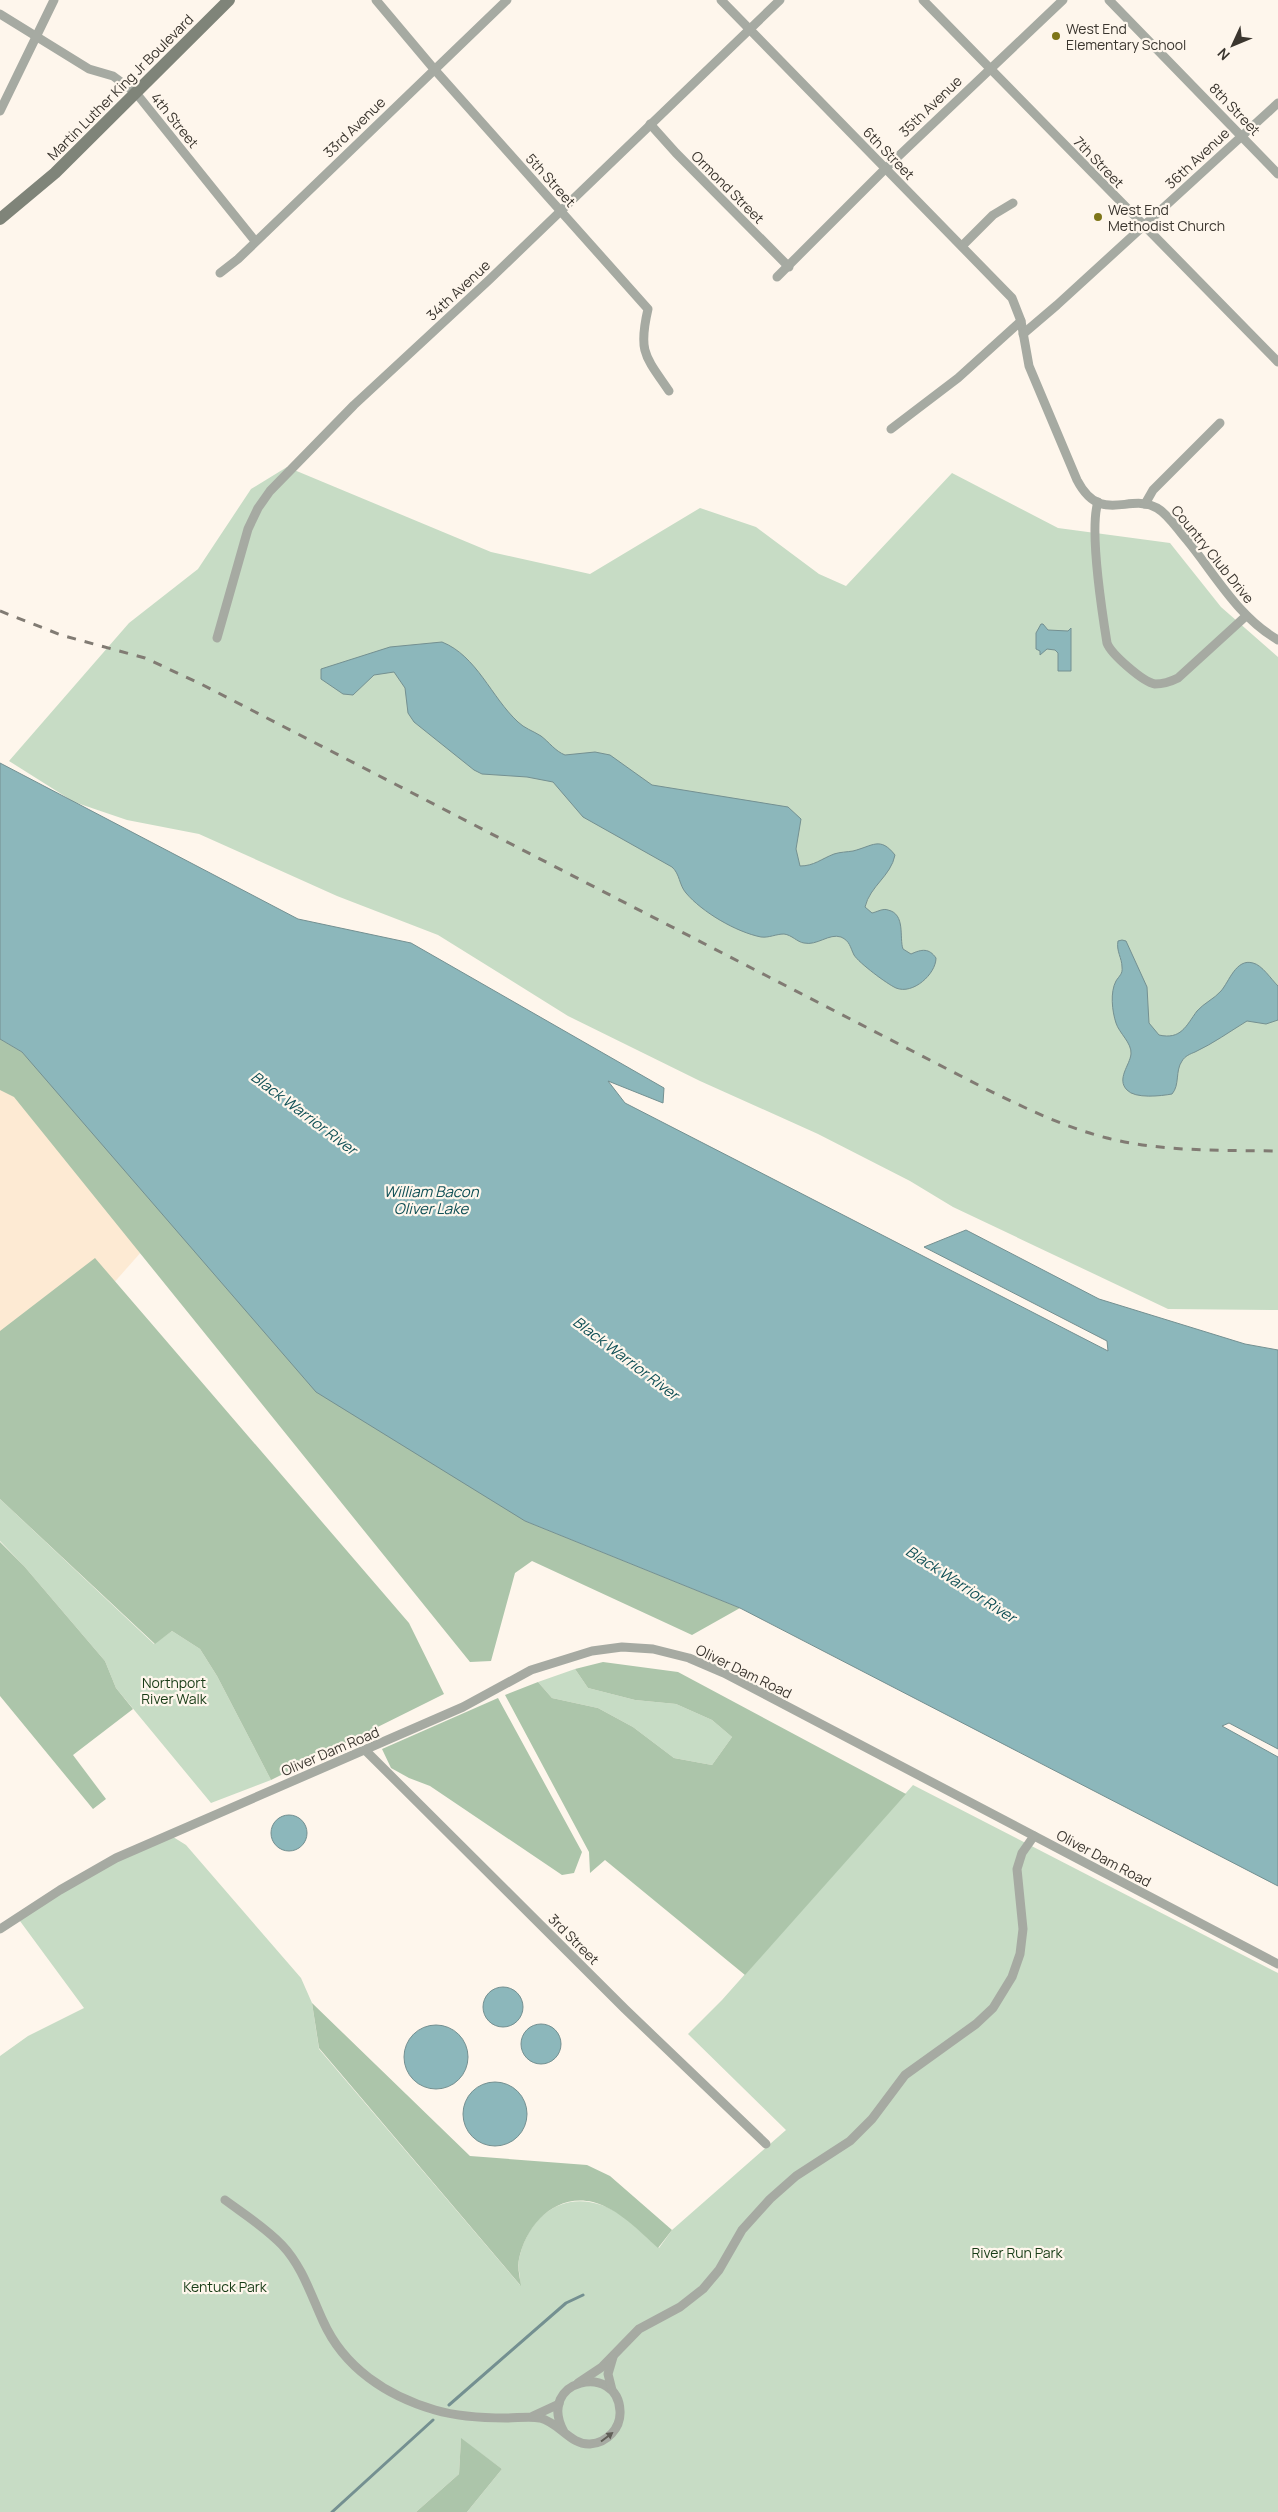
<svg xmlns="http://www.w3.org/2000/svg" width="1278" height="2512" font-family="Manrope,sans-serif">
  <rect width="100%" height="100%" fill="#fef6ec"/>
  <!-- built -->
  <polygon fill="#fdead3" points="0,1036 158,1233 0,1411"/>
  <!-- green -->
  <g fill="#c7dcc5">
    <polygon points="287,467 491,552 590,574 700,508 756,527 819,574 846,586 952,473 1058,528 1170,543 1221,607 1278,657 1278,1310 1168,1309 953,1207 910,1181 818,1134 700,1081 568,1016 438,935 337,896 199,834 127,820 74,802 9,761 129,623 198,569 251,489"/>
    <polygon points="0,1499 154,1644 172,1631 200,1649 217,1676 271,1780 211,1803 116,1688 105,1661 24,1566 0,1541"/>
    <polygon points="575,1669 588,1688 635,1700 676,1704 712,1720 732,1737 712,1765 674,1758 633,1727 598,1708 552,1698 538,1682"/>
    <path d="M 913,1785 L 1278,1973 L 1278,2512 L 467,2512 L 502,2469 L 461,2439 L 459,2474 L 416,2512 L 0,2512 L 0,2056 L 28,2036 L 84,2008 L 17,1917 L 60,1890 L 170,1835 L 186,1845 L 301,1978 L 312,2003 L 319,2049 L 520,2285 C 521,2277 517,2267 519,2259 C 531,2205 578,2184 624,2217 C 636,2226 647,2238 659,2248 L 672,2230 L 786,2130 L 688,2034 L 722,2000 Z"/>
  </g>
  <!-- forest -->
  <g fill="#acc5aa">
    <polygon points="0,1039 22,1052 525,1521 740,1608 692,1635 532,1561 515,1573 491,1661 470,1662 14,1097 0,1090"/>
    <polygon points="95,1258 409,1623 444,1694 271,1780 217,1676 200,1649 172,1631 155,1644 0,1499 0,1331"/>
    <polygon points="0,1542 24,1566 105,1661 116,1688 133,1709 73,1755 106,1799 93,1809 0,1696"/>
    <polygon points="603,1662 678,1672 906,1794 745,1975 605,1860 590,1873 589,1852 505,1695 538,1682 552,1698 598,1708 633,1727 674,1758 712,1765 732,1737 712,1720 676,1704 635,1700 588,1688 575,1669"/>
    <polygon points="498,1698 582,1852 574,1873 562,1875 430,1786 409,1778 391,1768 382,1749"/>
    <path d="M 312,2003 L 470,2156 L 587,2165 L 610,2176 L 672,2230 L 658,2248 C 639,2231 619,2209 593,2202 C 555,2193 526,2225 519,2259 C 517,2267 520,2278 521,2286 L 319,2048 Z"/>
    <polygon points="461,2438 502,2469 467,2512 416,2512 459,2474"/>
  </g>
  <!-- water -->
  <g fill="#8cb7bb" stroke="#749091">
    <polygon points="1041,624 1043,624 1048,630 1068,631 1071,628 1071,671 1058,671 1058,653 1055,650 1047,649 1040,655 1040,651 1036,649 1036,633"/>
    <path d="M 442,642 C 477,656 491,697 518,722 C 524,728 533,731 541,736 C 549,742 555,751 565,755 L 595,752 L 610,755 L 652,785 L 788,807 L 801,819 L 796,849 L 800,866 C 814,866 821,859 834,854 C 840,852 847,852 853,851 C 873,846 880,836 895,855 C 891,876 870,886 865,907 L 872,913 C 877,912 883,908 888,910 C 906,914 899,938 903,949 L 911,954 C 922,949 929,948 936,958 C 936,974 913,995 896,988 C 887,984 859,963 854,955 C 850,947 850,941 841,937 C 829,933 817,946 804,943 C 797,942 792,935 784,934 C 776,934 769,938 761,937 C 736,932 702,912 686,893 C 679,885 680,874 672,867 L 583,817 L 553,782 L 527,777 L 482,774 L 474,770 L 414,722 L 408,713 L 405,688 L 394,672 L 374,675 L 353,695 L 343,694 L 321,679 L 321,669 L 390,647 Z"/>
    <polygon points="0,763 298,919 411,943 664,1088 663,1103 608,1081 625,1103 1108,1351 1107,1341 924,1247 966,1230 1099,1299 1245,1344 1278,1350 1278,1749 1229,1723 1222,1726 1278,1757 1278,1886 740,1608 525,1521 316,1392 22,1052 0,1039"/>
    <path d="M 1122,940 L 1126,941 L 1147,987 L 1149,1023 L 1159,1035 C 1181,1040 1186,1026 1197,1011 C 1204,1003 1214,999 1221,991 C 1229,982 1236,958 1253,963 C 1262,965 1271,979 1278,986 L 1278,1020 L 1266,1024 L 1247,1021 C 1229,1032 1214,1043 1195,1052 C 1190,1054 1185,1056 1182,1061 C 1175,1071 1180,1085 1172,1094 C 1161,1096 1135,1099 1127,1090 C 1116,1079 1130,1065 1131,1054 C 1132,1043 1119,1033 1116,1023 C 1112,1011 1110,992 1116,981 C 1119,976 1123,974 1122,967 C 1122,958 1116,951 1118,941 Z"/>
    <circle cx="289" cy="1833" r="18"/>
    <circle cx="503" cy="2007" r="20"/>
    <circle cx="541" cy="2044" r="20"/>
    <circle cx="436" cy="2057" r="32"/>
    <circle cx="495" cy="2114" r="32"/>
  </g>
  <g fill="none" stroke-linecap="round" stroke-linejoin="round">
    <!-- stream -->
    <g stroke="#749091" stroke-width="3">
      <polyline points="449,2405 566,2303 583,2295"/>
      <polyline points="332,2512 433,2420"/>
    </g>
    <!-- street -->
    <g stroke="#a6aaa2" stroke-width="9">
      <path d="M 376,0 L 434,69 L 648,309 C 638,352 645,356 669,391"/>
      <path d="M 721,0 L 1012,298 L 1021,321 L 1029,366 L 1077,480 C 1101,526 1129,492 1157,508 C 1169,515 1177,529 1186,539 C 1215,574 1237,616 1278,640"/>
      <polyline points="923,0 1278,362"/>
      <polyline points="1109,0 1278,174"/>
      <polyline points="0,14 89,69 113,76 136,93 255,241"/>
      <polyline points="0,111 54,0"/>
      <polyline points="650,124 676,153 789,267"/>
      <polyline points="962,246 993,215 1013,203"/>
      <polyline points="220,273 238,259 507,0"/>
      <polyline points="777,277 885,169 1063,0"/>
      <polyline points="1023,334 1057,305 1278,103"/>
      <polyline points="891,429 958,378 1021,321"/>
      <path d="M 1098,502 C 1089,530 1102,612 1107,643 C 1111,654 1143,682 1155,684 C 1163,684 1170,682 1178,678 L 1246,616"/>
      <polyline points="1145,504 1153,490 1220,423"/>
      <polyline points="217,638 248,529 258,508 270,491 354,405 489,280 780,0"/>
      <polyline points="366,1751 625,2009 766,2144"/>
      <polyline points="0,1929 60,1890 116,1858 463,1707 531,1670 592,1651 622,1647 653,1649 689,1658 724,1673 1278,1964"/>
      <path d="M 225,2200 C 244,2214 266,2228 282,2245 C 302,2266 311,2295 323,2321 C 344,2368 387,2396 435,2410 C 459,2417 482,2418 506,2418 C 517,2418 530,2416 540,2418 C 560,2423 570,2445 590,2444 C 607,2443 621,2428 620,2411 C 618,2362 535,2379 564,2432"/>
      <polyline points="578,2383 602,2367 639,2329 680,2307 703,2289 719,2270 742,2230 770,2199 796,2176 850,2141 872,2119 905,2075 976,2024 993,2008 1012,1977 1020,1954 1023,1929 1017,1869 1022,1853 1034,1836"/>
      <polyline points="612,2390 608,2374 613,2357"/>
      <polyline points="533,2416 559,2404"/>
    </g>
    <!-- secondary -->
    <polyline stroke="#7f8479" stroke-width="12" points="0,219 55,173 229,0"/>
    <!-- rail -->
    <path stroke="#817b73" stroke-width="3" stroke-dasharray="9 9" stroke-linecap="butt" d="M 0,611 L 61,635 L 145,658 L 201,684 L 986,1089 C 1025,1108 1064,1127 1107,1138 C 1162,1152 1221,1150 1278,1151"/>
  </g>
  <!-- one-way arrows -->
  <defs><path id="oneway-solid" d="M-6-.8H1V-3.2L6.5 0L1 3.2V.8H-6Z" transform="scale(1.25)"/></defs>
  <use fill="#605f57" href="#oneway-solid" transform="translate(607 2437) rotate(-37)"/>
  <!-- markers -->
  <g fill="#7e7518" stroke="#fef6ec" stroke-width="2">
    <circle cx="1056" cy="36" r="5"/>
    <circle cx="1098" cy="217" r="5"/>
  </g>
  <g text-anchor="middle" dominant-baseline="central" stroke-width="4.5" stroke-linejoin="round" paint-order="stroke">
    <!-- poi labels -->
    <g font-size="14" fill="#3b362f" stroke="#fef6ec" text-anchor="start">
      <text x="1066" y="28">West End<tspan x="1066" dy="16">Elementary School</tspan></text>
      <text x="1108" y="209">West End<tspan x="1108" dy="16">Methodist Church</tspan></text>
    </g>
    <!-- street labels -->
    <g font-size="14" fill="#3b362f" stroke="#fef6ec">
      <text transform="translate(120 87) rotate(-45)">Martin Luther King Jr Boulevard</text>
      <text transform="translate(930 106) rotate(-44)">35th Avenue</text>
      <text transform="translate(1235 109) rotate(46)">8th Street</text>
      <text transform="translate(175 120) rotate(51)">4th Street</text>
      <text transform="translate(354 127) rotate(-44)">33rd Avenue</text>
      <text transform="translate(889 153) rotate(46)">6th Street</text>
      <text transform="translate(1197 158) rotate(-43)">36th Avenue</text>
      <text transform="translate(1099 162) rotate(46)">7th Street</text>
      <text transform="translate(551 180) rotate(48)">5th Street</text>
      <text transform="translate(728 187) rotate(45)">Ormond Street</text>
      <text transform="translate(458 290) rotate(-43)">34th Avenue</text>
      <text transform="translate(1213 554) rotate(51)">Country Club Drive</text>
      <text transform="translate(744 1671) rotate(26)">Oliver Dam Road</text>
      <text transform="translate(330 1751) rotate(-23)">Oliver Dam Road</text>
      <text transform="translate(1104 1858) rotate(28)">Oliver Dam Road</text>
      <text transform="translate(574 1939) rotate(45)">3rd Street</text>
    </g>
    <!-- park labels -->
    <g font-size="14" fill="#183c16" stroke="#fef6ec">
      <text x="174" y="1682">Northport<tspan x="174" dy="16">River Walk</tspan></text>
      <text x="1017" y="2252">River Run Park</text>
      <text x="225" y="2286">Kentuck Park</text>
    </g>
    <!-- water labels -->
    <g font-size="15" font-style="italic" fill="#0f4f55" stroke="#fef6ec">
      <text transform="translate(304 1113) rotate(37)">Black Warrior River</text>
      <text x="431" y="1191">William Bacon<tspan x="431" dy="17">Oliver Lake</tspan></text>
      <text transform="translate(626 1358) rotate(37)">Black Warrior River</text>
      <text transform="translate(961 1584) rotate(33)">Black Warrior River</text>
    </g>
  </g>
  <!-- north arrow -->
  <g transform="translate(1233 45) rotate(226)" stroke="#fef6ec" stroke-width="4" paint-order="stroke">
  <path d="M0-4L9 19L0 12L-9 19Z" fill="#3b362f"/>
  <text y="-8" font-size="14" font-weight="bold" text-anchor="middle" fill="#3b362f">N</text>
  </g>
</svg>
